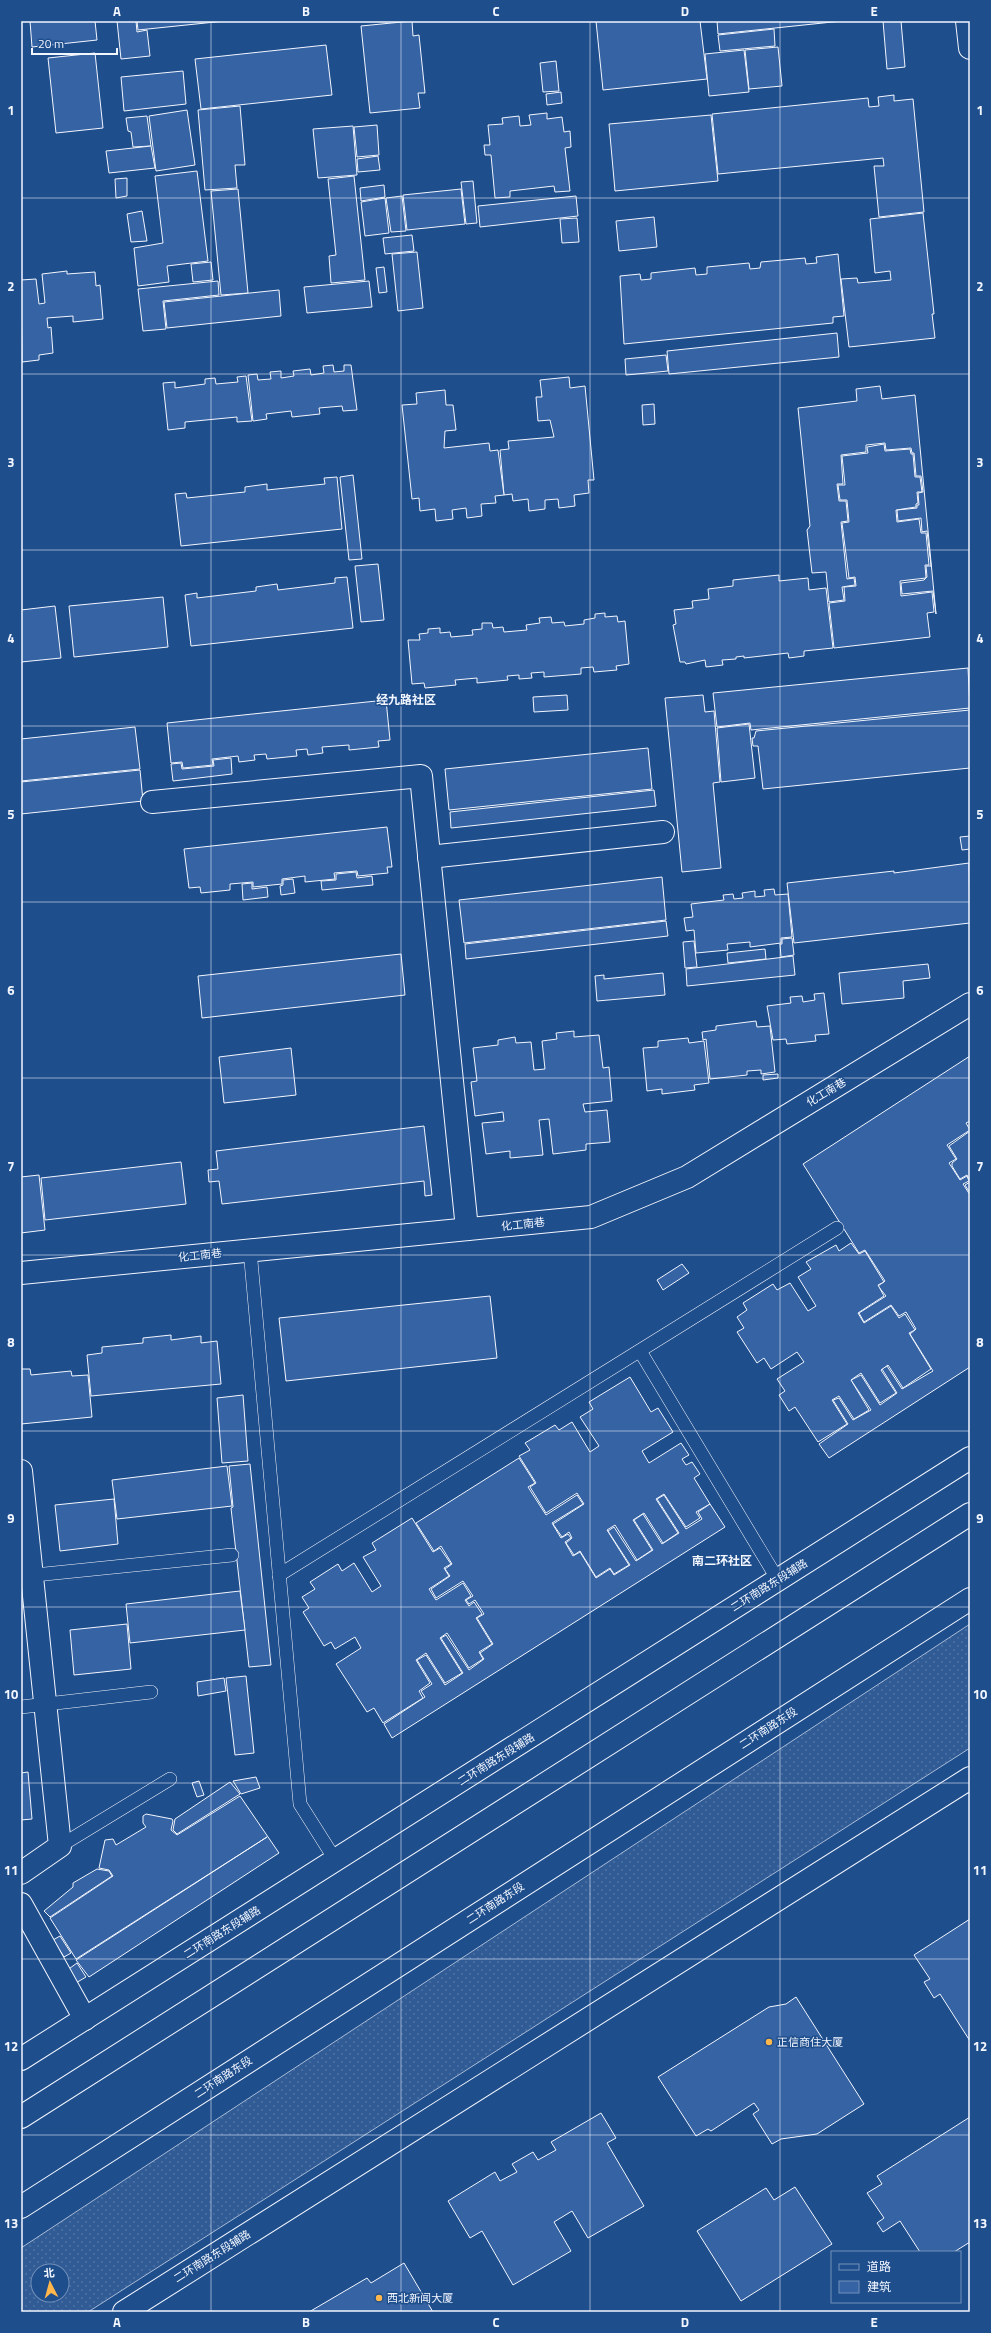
<svg xmlns="http://www.w3.org/2000/svg" width="991" height="2333" font-family="'Titillium Web','Noto Sans SC',sans-serif">
  <defs>
    <pattern id="grass-dots" width="8" height="8" patternUnits="userSpaceOnUse"><rect width="8" height="8" fill="#305b95"/><path d="M2 2h.1M6 6h.1" fill="none" stroke="#4e73a5" stroke-width="1.8" stroke-linecap="round"/></pattern>
  </defs>
  <rect width="100%" height="100%" fill="#1f4e8c"/>
  <!-- grass -->
  <path fill="url(#grass-dots)" stroke="#a8bbd7" fill-rule="evenodd" d="M 970,1624 L 970,1748 L 88,2312 L 21,2312 L 21,2248 ZM 38,2271 L 62,2271 L 62,2295 L 38,2295 Z"/>
  <!-- building -->
  <g fill="#3563a3" stroke="#f2f6ff">
    <polygon points="30,21 95,21 97,40 32,47"/>
    <polygon points="117,21 136,21 137,32 147,30 150,56 121,59"/>
    <polygon points="137,21 225,21 138,30"/>
    <polygon points="412,21 413,36 419,35 425,93 418,93 420,108 370,113 361,26"/>
    <polygon points="596,21 700,21 707,79 603,90"/>
    <polygon points="717,21 842,21 718,34"/>
    <polygon points="883,21 901,21 905,67 887,69"/>
    <polygon points="774,29 775,46 720,51 718,35"/>
    <polygon points="326,45 332,95 201,109 195,59"/>
    <polygon points="778,47 782,86 749,89 745,50"/>
    <polygon points="744,50 749,92 709,96 705,54"/>
    <polygon points="95,53 103,128 56,133 48,58"/>
    <polygon points="556,61 559,91 543,92 540,63"/>
    <polygon points="183,71 186,104 124,111 121,77"/>
    <polygon points="561,92 562,103 547,105 546,94"/>
    <polygon points="894,95 894,101 913,99 924,212 879,217 874,166 884,166 883,158 718,174 712,114 868,98 869,107 879,106 878,97"/>
    <polygon points="240,106 245,165 235,165 237,188 205,190 198,110"/>
    <polygon points="187,110 195,165 156,171 149,116"/>
    <polygon points="547,113 547,119 562,117 564,132 570,131 571,147 565,148 570,191 555,192 554,186 510,191 510,197 495,198 491,155 485,155 484,145 490,145 488,125 503,124 502,118 519,116 520,126 531,125 529,115"/>
    <polygon points="711,115 718,181 615,191 609,124"/>
    <polygon points="147,116 151,146 133,147 131,132 128,131 126,118"/>
    <polygon points="377,125 379,155 357,157 354,127"/>
    <polygon points="353,126 357,175 318,178 313,129"/>
    <polygon points="151,146 155,168 109,173 106,151"/>
    <polygon points="378,156 380,170 358,172 357,159"/>
    <polygon points="197,171 208,261 167,266 169,282 138,286 134,248 163,243 155,176"/>
    <polygon points="354,176 365,280 331,283 329,256 336,255 328,179"/>
    <polygon points="127,178 127,196 116,198 115,179"/>
    <polygon points="473,181 477,223 466,224 461,182"/>
    <polygon points="384,185 385,197 361,201 360,188"/>
    <polygon points="238,189 248,293 221,295 211,191"/>
    <polygon points="461,189 465,224 407,230 403,195"/>
    <polygon points="402,196 406,231 391,232 386,198"/>
    <polygon points="576,196 578,216 480,227 478,206"/>
    <polygon points="385,198 389,233 365,236 361,202"/>
    <polygon points="142,211 147,241 131,242 127,214"/>
    <polygon points="923,213 934,314 932,314 935,338 849,347 841,279 857,278 858,283 891,280 890,271 875,273 870,219"/>
    <polygon points="654,217 657,247 619,251 616,221"/>
    <polygon points="577,218 579,242 562,243 560,219"/>
    <polygon points="412,235 414,251 385,254 383,238"/>
    <polygon points="417,252 423,308 398,311 392,254"/>
    <polygon points="838,254 844,316 833,317 833,323 624,344 620,276 640,274 641,280 651,279 651,273 695,268 696,275 707,274 707,267 749,263 750,269 760,268 761,262 805,258 806,264 817,263 816,257"/>
    <polygon points="211,262 213,280 193,282 191,264"/>
    <polygon points="384,267 387,292 379,293 376,268"/>
    <polygon points="67,271 67,274 95,272 96,286 100,285 103,319 73,322 73,316 47,318 48,328 51,327 53,353 39,355 39,360 22,362 21,280 36,279 39,304 45,303 42,274"/>
    <polygon points="218,281 219,295 163,301 166,329 143,331 138,289"/>
    <polygon points="369,281 372,307 307,313 304,287"/>
    <polygon points="279,290 281,316 167,328 164,302"/>
    <polygon points="837,333 839,357 669,374 667,351"/>
    <polygon points="666,355 668,371 626,375 625,359"/>
    <polygon points="333,365 334,372 344,371 344,365 351,365 357,410 343,411 342,406 319,408 320,414 292,417 291,411 266,414 267,419 253,421 248,375 257,374 258,380 271,379 270,372 281,371 281,378 294,376 293,371 310,369 311,375 324,373 323,366"/>
    <polygon points="246,376 252,421 237,422 237,417 185,422 185,428 168,430 163,383 175,382 175,388 205,384 205,379 215,378 216,384 238,382 237,377"/>
    <polygon points="569,377 570,388 585,386 594,480 588,480 589,493 574,495 575,506 559,508 558,499 545,500 545,509 529,511 528,499 513,501 512,494 504,495 500,450 509,449 508,441 554,437 550,420 538,421 536,397 542,397 540,380"/>
    <polygon points="880,386 882,399 915,395 936,614 933,591 902,594 901,583 924,580 927,577 926,566 931,566 927,531 922,532 921,518 898,521 897,510 917,508 917,505 919,505 918,493 923,492 921,476 916,476 914,453 912,453 911,448 886,450 885,443 866,445 866,452 841,455 843,484 837,484 839,501 846,501 848,521 841,522 847,579 854,578 855,585 842,587 844,600 829,602 826,572 812,573 807,530 810,526 798,408 857,401 856,389"/>
    <polygon points="445,390 446,405 453,405 456,430 445,431 444,448 489,443 490,451 498,450 504,495 495,496 496,503 481,504 482,516 467,518 466,508 452,510 453,519 436,521 435,509 420,511 419,498 412,499 402,405 417,404 416,393"/>
    <polygon points="654,404 655,424 643,425 642,405"/>
    <polygon points="884,444 885,451 910,449 911,454 913,454 915,477 920,477 922,492 917,492 918,503 916,504 916,507 896,510 897,522 919,519 921,533 926,533 929,565 925,565 926,578 900,581 901,596 932,592 934,612 927,613 930,637 834,648 829,603 845,601 844,587 856,586 855,577 849,578 842,523 849,522 847,500 840,500 838,485 845,485 842,456 868,453 867,447"/>
    <polygon points="353,475 362,559 349,560 340,477"/>
    <polygon points="337,477 342,529 181,546 175,494 186,493 187,498 245,492 245,487 267,484 267,490 325,484 324,478"/>
    <polygon points="378,564 384,620 361,622 355,566"/>
    <polygon points="779,575 779,581 808,578 809,590 826,588 833,648 804,651 804,656 789,658 788,653 744,658 744,656 736,657 736,659 722,660 723,665 706,667 705,660 686,664 685,662 680,662 673,625 676,624 674,610 693,608 692,601 709,599 708,589 733,586 733,580"/>
    <polygon points="347,577 353,628 191,646 185,595 197,593 197,598 256,591 256,587 277,584 278,590 335,583 335,578"/>
    <polygon points="163,597 168,647 74,657 69,606"/>
    <polygon points="55,606 61,658 21,662 21,610"/>
    <polygon points="605,613 605,617 617,616 618,622 625,621 629,664 616,666 617,670 594,672 593,667 581,668 581,674 544,677 544,672 531,673 532,678 519,679 519,675 507,676 508,680 477,683 477,678 455,680 456,685 425,688 424,683 412,684 408,640 420,640 419,634 428,633 428,629 440,628 440,633 450,632 451,637 473,635 472,630 482,629 482,623 492,623 493,628 503,627 504,632 527,630 526,625 540,623 539,618 551,617 552,623 564,622 565,626 584,624 584,620 595,618 595,614"/>
    <polygon points="968,668 970,708 751,730 750,723 717,727 713,693"/>
    <polygon points="567,695 568,710 534,712 533,697"/>
    <polygon points="703,695 705,712 714,711 720,782 713,783 721,868 682,872 665,698"/>
    <polygon points="386,700 390,740 378,741 379,747 349,750 349,745 322,747 323,753 308,755 307,749 296,750 297,756 267,759 266,754 254,755 255,760 239,762 238,756 212,759 213,765 183,768 182,762 171,763 167,723"/>
    <polygon points="970,710 970,768 763,789 758,746 753,746 752,738 754,738 756,731"/>
    <polygon points="749,724 755,778 721,782 717,728"/>
    <polygon points="135,727 140,769 21,781 21,739"/>
    <polygon points="648,748 652,789 449,810 445,769"/>
    <polygon points="231,758 232,774 173,781 171,764 181,763 182,769 214,766 213,760"/>
    <polygon points="140,770 143,801 21,814 21,782"/>
    <polygon points="654,790 656,806 451,828 450,812"/>
    <polygon points="387,827 392,867 387,867 388,873 358,876 357,871 334,873 335,879 305,882 305,876 282,879 282,884 253,887 253,882 230,884 230,890 201,893 200,887 189,888 184,849"/>
    <polygon points="970,836 970,849 962,850 960,837"/>
    <polygon points="969,863 970,923 794,943 787,883 894,871 894,873"/>
    <polygon points="356,872 357,878 372,876 373,885 322,890 321,881 336,880 336,874"/>
    <polygon points="662,877 666,920 464,943 459,900"/>
    <polygon points="293,879 295,893 281,895 280,886 283,885 283,880"/>
    <polygon points="252,883 252,889 267,887 268,897 243,900 242,884"/>
    <polygon points="774,889 775,895 788,894 792,937 781,938 781,943 750,947 750,942 727,944 728,950 696,953 694,930 686,931 684,918 693,917 691,904 724,900 723,895 733,894 734,899 743,898 742,893 755,891 755,897 765,896 764,890"/>
    <polygon points="666,921 668,936 466,959 465,944"/>
    <polygon points="792,938 794,955 781,957 780,944 782,944 782,939"/>
    <polygon points="694,941 697,967 685,968 683,942"/>
    <polygon points="765,949 766,959 728,963 727,953"/>
    <polygon points="401,954 405,995 202,1018 198,976"/>
    <polygon points="793,956 795,975 687,986 686,969"/>
    <polygon points="928,964 930,978 903,981 904,998 842,1004 839,973"/>
    <polygon points="663,973 665,995 597,1001 595,976 604,975 604,979"/>
    <polygon points="824,993 829,1034 815,1035 816,1041 787,1044 786,1039 773,1040 767,1006 791,1003 790,997 802,996 803,1002 815,1000 814,994"/>
    <polygon points="756,1021 757,1027 770,1026 775,1072 761,1074 761,1070 747,1071 747,1075 710,1079 706,1039 703,1040 702,1032 716,1030 716,1026"/>
    <polygon points="574,1031 574,1037 599,1035 603,1068 609,1067 612,1101 583,1104 585,1112 607,1110 610,1142 586,1144 586,1150 553,1154 549,1119 539,1120 543,1155 510,1158 510,1151 486,1154 482,1123 504,1121 503,1112 475,1116 471,1082 477,1081 473,1048 498,1045 498,1040 515,1037 516,1043 531,1042 534,1070 545,1069 542,1041 557,1039 556,1033"/>
    <polygon points="688,1038 689,1043 704,1041 709,1083 694,1085 695,1090 662,1094 662,1089 647,1091 643,1048 658,1047 658,1041"/>
    <polygon points="291,1048 296,1095 224,1103 219,1057"/>
    <polygon points="970,1056 970,1121 966,1123 970,1130 947,1145 956,1159 949,1163 960,1180 967,1176 969,1181 963,1184 970,1195 970,1367 829,1458 819,1444 848,1424 833,1400 839,1398 853,1420 871,1410 851,1380 861,1375 880,1405 897,1393 882,1369 887,1366 902,1389 933,1371 910,1334 916,1329 906,1312 899,1316 891,1305 864,1322 859,1313 886,1296 878,1286 885,1281 865,1250 859,1253 803,1164"/>
    <polygon points="778,1074 778,1078 763,1080 763,1075"/>
    <polygon points="424,1126 432,1195 425,1196 424,1181 222,1204 219,1181 209,1182 208,1170 218,1169 216,1151"/>
    <polygon points="970,1131 970,1193 965,1185 970,1182 969,1179 967,1175 960,1179 952,1166 952,1163 957,1159 949,1146"/>
    <polygon points="181,1162 186,1204 45,1220 41,1178"/>
    <polygon points="39,1175 45,1230 21,1233 21,1177"/>
    <polygon points="851,1243 859,1254 865,1251 884,1282 878,1285 884,1296 858,1313 864,1323 891,1306 899,1318 905,1314 915,1330 909,1333 931,1369 903,1388 888,1365 881,1370 896,1393 880,1403 861,1373 851,1380 869,1410 854,1419 839,1396 832,1400 847,1424 818,1442 795,1407 789,1411 779,1395 785,1391 777,1379 804,1362 797,1352 771,1369 764,1358 757,1363 737,1332 744,1328 737,1317 747,1310 743,1303 773,1284 777,1290 790,1283 808,1311 816,1306 798,1277 811,1269 806,1262 836,1245 839,1251"/>
    <polygon points="682,1264 689,1273 663,1290 657,1280"/>
    <polygon points="490,1296 497,1358 286,1381 279,1318"/>
    <polygon points="171,1335 171,1340 201,1336 201,1343 217,1341 221,1384 91,1396 87,1355 102,1353 102,1347 143,1343 143,1338"/>
    <polygon points="21,1369 30,1369 31,1375 71,1371 72,1376 88,1375 92,1417 21,1424"/>
    <polygon points="630,1377 651,1412 658,1408 673,1432 642,1451 649,1463 681,1443 689,1455 682,1459 686,1465 692,1462 700,1474 694,1478 710,1504 696,1512 700,1518 686,1527 664,1494 656,1499 678,1533 663,1543 644,1513 633,1520 652,1550 637,1560 615,1525 607,1530 629,1565 614,1574 610,1568 596,1577 580,1551 574,1555 566,1543 572,1538 569,1532 562,1537 553,1524 584,1504 577,1493 546,1513 530,1487 536,1483 519,1456 530,1450 525,1443 555,1425 559,1430 572,1422 590,1452 599,1446 580,1417 593,1409 589,1402"/>
    <polygon points="243,1395 248,1461 222,1463 217,1398"/>
    <polygon points="519,1458 535,1483 528,1487 546,1515 577,1495 583,1504 552,1523 561,1538 568,1534 571,1538 565,1542 573,1556 580,1552 596,1578 610,1569 614,1575 630,1565 608,1531 614,1527 636,1561 653,1550 634,1520 643,1514 662,1544 679,1533 657,1499 664,1495 686,1529 702,1519 698,1512 710,1504 725,1527 392,1738 384,1724 425,1697 421,1691 432,1684 417,1660 426,1655 445,1685 463,1673 441,1638 446,1635 469,1670 484,1659 480,1653 493,1644 477,1618 484,1614 475,1600 469,1604 466,1600 473,1596 463,1581 436,1598 431,1589 450,1576 445,1569 452,1564 441,1546 434,1551 416,1523"/>
    <polygon points="250,1464 271,1665 249,1667 231,1508 233,1507 229,1466"/>
    <polygon points="227,1466 232,1506 117,1519 112,1480"/>
    <polygon points="114,1499 118,1544 60,1551 55,1505"/>
    <polygon points="412,1518 433,1552 440,1548 451,1564 444,1568 449,1576 429,1589 436,1600 463,1583 471,1596 465,1600 469,1606 474,1602 482,1614 476,1618 492,1644 479,1652 483,1659 469,1668 447,1633 440,1638 462,1673 445,1683 426,1653 416,1660 430,1683 419,1691 423,1698 383,1723 374,1708 367,1712 336,1664 361,1648 355,1637 335,1649 331,1642 324,1646 303,1612 309,1608 302,1597 315,1589 310,1582 338,1564 342,1571 354,1563 372,1592 381,1586 363,1557 376,1550 372,1543"/>
    <polygon points="240,1591 245,1630 130,1643 126,1604"/>
    <polygon points="127,1624 131,1669 74,1675 70,1630"/>
    <polygon points="246,1676 254,1753 235,1755 226,1678"/>
    <polygon points="224,1678 226,1691 198,1696 197,1682"/>
    <polygon points="28,1772 32,1819 21,1820 21,1773"/>
    <polygon points="256,1777 260,1788 241,1794 233,1781"/>
    <polygon points="199,1781 204,1795 197,1797 192,1783"/>
    <polygon points="230,1782 240,1794 177,1834 173,1830 175,1819"/>
    <polygon points="240,1796 279,1853 89,1977 76,1960 267,1837 76,1959 50,1918 113,1876 109,1870 99,1868 105,1840 113,1839 116,1845 146,1827 143,1823 143,1816 146,1814 172,1819 173,1821 171,1830 177,1835"/>
    <polygon points="97,1869 109,1871 112,1876 50,1917 44,1911 73,1887 73,1883"/>
    <polygon points="970,1919 970,2041 940,1994 934,1998 924,1982 930,1979 914,1955"/>
    <polygon points="60,1936 71,1953 64,1957 53,1940"/>
    <polygon points="77,1963 86,1977 74,1984 66,1971"/>
    <polygon points="796,1997 864,2104 817,2134 781,2139 772,2144 753,2114 759,2110 754,2103 711,2131 708,2129 696,2136 658,2077 769,2007 786,2004"/>
    <polygon points="601,2113 616,2138 607,2143 644,2206 588,2238 572,2211 554,2222 571,2251 513,2285 482,2231 470,2238 448,2201 495,2172 500,2181 517,2172 512,2164 533,2152 538,2160 556,2150 551,2142"/>
    <polygon points="970,2117 970,2242 954,2252 920,2252 900,2221 883,2232 877,2223 884,2218 867,2193 882,2184 877,2176"/>
    <polygon points="795,2187 832,2244 741,2301 697,2231 766,2188 774,2200"/>
    <polygon points="404,2263 433,2312 309,2312 367,2278 371,2283"/>
  </g>
  <g fill="none" stroke-linecap="round" stroke-linejoin="round">
    <defs>
      <g id="lane">
        <polyline points="250,1250 300,1804 336,1861"/>
        <polyline points="640,1351 778,1580"/>
        <polyline points="279,1575 837,1228"/>
        <polyline points="25,1576 232,1555"/>
        <polyline points="21,1707 151,1692"/>
        <polyline points="60,1846 170,1779"/>
      </g>
      <g id="street">
        <polyline points="152,802 421,776 467,1229"/>
        <polyline points="429,857 663,832"/>
        <polyline points="21,1471 60,1846 21,1873"/>
        <polyline points="21,1904 85,2019"/>
      </g>
      <g id="secondary">
        <polyline points="967,21 970,48"/>
        <polyline points="21,1273 591,1217 687,1177 970,1004"/>
        <polyline points="21,2059 970,1458"/>
        <polyline points="124,2312 970,1778"/>
      </g>
      <g id="highway">
        <polyline points="21,2117 970,1514"/>
        <polyline points="21,2207 970,1599"/>
      </g>
    </defs>
    <!-- lane casing -->
    <use href="#lane" stroke="#f2f6ff" stroke-width="14"/>
    <!-- street casing -->
    <use href="#street" stroke="#f2f6ff" stroke-width="24"/>
    <!-- secondary casing -->
    <use href="#secondary" stroke="#f2f6ff" stroke-width="24"/>
    <!-- highway casing -->
    <use href="#highway" stroke="#f2f6ff" stroke-width="24"/>
    <!-- lane -->
    <use href="#lane" stroke="#1f4e8c" stroke-width="13"/>
    <!-- street -->
    <use href="#street" stroke="#1f4e8c" stroke-width="22"/>
    <!-- secondary -->
    <use href="#secondary" stroke="#1f4e8c" stroke-width="22"/>
    <!-- highway -->
    <use href="#highway" stroke="#1f4e8c" stroke-width="22"/>
  </g>
  <!-- grid -->
  <path fill="none" stroke="#f2f6ff" stroke-width="1" stroke-opacity="0.55" d="M 211,21 L 211,2312M 401,21 L 401,2312M 590,21 L 590,2312M 780,21 L 780,2312M 21,198 L 970,198M 21,374 L 970,374M 21,550 L 970,550M 21,726 L 970,726M 21,902 L 970,902M 21,1078 L 970,1078M 21,1255 L 970,1255M 21,1431 L 970,1431M 21,1607 L 970,1607M 21,1783 L 970,1783M 21,1959 L 970,1959M 21,2135 L 970,2135"/>
  <!-- markers -->
  <g fill="#ffb74d" stroke="#1f4e8c" stroke-width="1.5">
    <circle cx="769" cy="2042" r="4"/>
    <circle cx="379" cy="2298" r="4"/>
  </g>
  <g text-anchor="middle" dominant-baseline="central" stroke-width="3" stroke-linejoin="round" paint-order="stroke">
    <!-- street labels -->
    <g font-size="11" fill="#f2f6ff" stroke="#1f4e8c">
      <text transform="translate(826 1092) rotate(-31)">化工南巷</text>
      <text transform="translate(523 1224) rotate(-6)">化工南巷</text>
      <text transform="translate(200 1255) rotate(-6)">化工南巷</text>
      <text transform="translate(769 1585) rotate(-32)">二环南路东段辅路</text>
      <text transform="translate(768 1728) rotate(-33)">二环南路东段</text>
      <text transform="translate(496 1759) rotate(-32)">二环南路东段辅路</text>
      <text transform="translate(495 1903) rotate(-33)">二环南路东段</text>
      <text transform="translate(222 1932) rotate(-32)">二环南路东段辅路</text>
      <text transform="translate(223 2077) rotate(-33)">二环南路东段</text>
      <text transform="translate(212 2256) rotate(-32)">二环南路东段辅路</text>
    </g>
    <!-- poi labels -->
    <g font-size="11" fill="#f2f6ff" stroke="#1f4e8c" text-anchor="start">
      <text x="777" y="2042">正信商住大厦</text>
      <text x="387" y="2298">西北新闻大厦</text>
    </g>
    <!-- neighbourhood labels -->
    <g font-size="12" font-weight="bold" fill="#f2f6ff" stroke="#1f4e8c">
      <text x="406" y="699">经九路社区</text>
      <text x="722" y="1560">南二环社区</text>
    </g>
  </g>
  <!-- border -->
  <rect width="991" height="2333" fill="none" stroke="#1f4e8c" stroke-width="44"/>
  <!-- legend -->
  <rect x="831" y="2251" width="130" height="52" fill="#1f4e8c" stroke="#7391ba"/>
  <rect x="839" y="2264" width="20" height="6" fill="#1f4e8c" stroke="#7391ba"/>
  <text x="867" y="2271" font-size="12" fill="#f2f6ff">道路</text>
  <rect x="839" y="2281" width="20" height="12" fill="#3563a3" stroke="#7391ba"/>
  <text x="867" y="2291" font-size="12" fill="#f2f6ff">建筑</text>
  <!-- north arrow -->
  <g transform="translate(50 2283) rotate(354)"><circle r="19" fill="#1f4e8c" stroke="#7391ba"/>
  <path d="M0-3L7 15L0 10L-7 15Z" fill="#ffb74d"/>
  <text y="-6" font-size="11" font-weight="bold" text-anchor="middle" fill="#f2f6ff">北</text>
  </g>
  <!-- scale -->
  <path d="M32 48v6h85v-6" fill="none" stroke="#f2f6ff" stroke-width="2"/>
  <text x="38" y="48" font-size="12" fill="#f2f6ff" stroke="#1f4e8c" stroke-width="3" paint-order="stroke">20 m</text>
  <rect x="22" y="22" width="947" height="2289" fill="none" stroke="#f2f6ff" stroke-width="1.5"/>
  <g font-size="13" text-anchor="middle" font-weight="bold" fill="#f2f6ff">
    <text x="117" y="16">A</text>
    <text x="306" y="16">B</text>
    <text x="496" y="16">C</text>
    <text x="685" y="16">D</text>
    <text x="874" y="16">E</text>
    <text x="11" y="115">1</text>
    <text x="980" y="115">1</text>
    <text x="11" y="291">2</text>
    <text x="980" y="291">2</text>
    <text x="11" y="467">3</text>
    <text x="980" y="467">3</text>
    <text x="11" y="643">4</text>
    <text x="980" y="643">4</text>
    <text x="11" y="819">5</text>
    <text x="980" y="819">5</text>
    <text x="11" y="995">6</text>
    <text x="980" y="995">6</text>
    <text x="11" y="1171">7</text>
    <text x="980" y="1171">7</text>
    <text x="11" y="1347">8</text>
    <text x="980" y="1347">8</text>
    <text x="11" y="1523">9</text>
    <text x="980" y="1523">9</text>
    <text x="11" y="1699">10</text>
    <text x="980" y="1699">10</text>
    <text x="11" y="1875">11</text>
    <text x="980" y="1875">11</text>
    <text x="11" y="2051">12</text>
    <text x="980" y="2051">12</text>
    <text x="11" y="2228">13</text>
    <text x="980" y="2228">13</text>
    <text x="117" y="2327">A</text>
    <text x="306" y="2327">B</text>
    <text x="496" y="2327">C</text>
    <text x="685" y="2327">D</text>
    <text x="874" y="2327">E</text>
  </g>
</svg>
